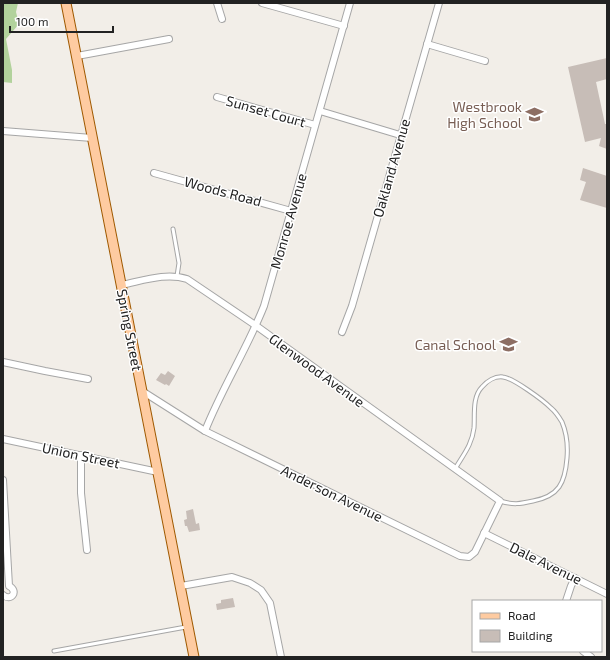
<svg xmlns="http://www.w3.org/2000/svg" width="610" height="660" font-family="'Exo 2',sans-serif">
  <rect width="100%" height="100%" fill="#f2eee8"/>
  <!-- forest -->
  <polygon fill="#b2d29c" points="3,3 18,3 16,12 19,24 6,39 12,70 12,83 3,82"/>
  <!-- building -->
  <g fill="#c7bdb7">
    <polygon points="607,58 607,79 596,82 605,124 607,124 607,149 599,146 601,138 585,142 568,67"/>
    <polygon points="583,168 607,176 607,208 580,200 586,182 580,180"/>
    <polygon points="168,371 175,376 169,386 166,384 165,385 156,380 161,373 165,375"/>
    <polygon points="193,509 196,524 199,523 200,530 189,532 187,526 185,526 184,520 187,519 186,511"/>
    <polygon points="233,598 235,607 217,610 216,604 221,603 221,600"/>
  </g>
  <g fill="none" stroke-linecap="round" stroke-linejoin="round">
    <defs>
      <g id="service">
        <polyline points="173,229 179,263 177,276"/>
        <path d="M 455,469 C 463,455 472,445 474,428 C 475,415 472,397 482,387 C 487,381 495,376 503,377 C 513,378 543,400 551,408 C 556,412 559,417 562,422 C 567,434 568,446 567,458 C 565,483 559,496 533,501 C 520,504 513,505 500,501"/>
        <polyline points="54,651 186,627"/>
      </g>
      <g id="minor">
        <polyline points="217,3 222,19"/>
        <polyline points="262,3 344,26"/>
        <polyline points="427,44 485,61"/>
        <polyline points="77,56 169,39"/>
        <polyline points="217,97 315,125"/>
        <polyline points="320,111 400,135"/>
        <polyline points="3,131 92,138"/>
        <polyline points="154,173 291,211"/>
        <path d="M 121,285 C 142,281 166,272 187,279 L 255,325 L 500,501 L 475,552 L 469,557 L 460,556 L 205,431 L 142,391"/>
        <polyline points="342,332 352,306 439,3"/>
        <polyline points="3,362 45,371 88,379"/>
        <path d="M 205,431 C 222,388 247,349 264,306 L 350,3"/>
        <polyline points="3,439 158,472"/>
        <polyline points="81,455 81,493 87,550"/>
        <path d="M 3,480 L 9,586 C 19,591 11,602 3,595"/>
        <polyline points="484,533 607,594"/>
        <polyline points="181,586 232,577 250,583 261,590 270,603 281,657"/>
        <polyline points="566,601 571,586 575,578"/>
        <polyline points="583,651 591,657"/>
      </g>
      <polyline id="primary" points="66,3 194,657"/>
    </defs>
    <!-- service casing -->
    <use href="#service" stroke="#a6a6a6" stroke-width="5"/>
    <!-- minor casing -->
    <use href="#minor" stroke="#a6a6a6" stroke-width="8"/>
    <!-- primary casing -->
    <use href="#primary" stroke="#9f5900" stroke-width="11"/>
    <!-- service -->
    <use href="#service" stroke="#fff" stroke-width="3"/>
    <!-- minor -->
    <use href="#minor" stroke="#fff" stroke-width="6"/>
    <!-- primary -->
    <use href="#primary" stroke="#fecba1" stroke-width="9"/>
  </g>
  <!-- icons -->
  <defs>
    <symbol id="school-bare" viewBox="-9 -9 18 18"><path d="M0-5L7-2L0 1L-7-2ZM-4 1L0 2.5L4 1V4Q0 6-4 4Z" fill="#8d6e63" stroke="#fff" stroke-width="2.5" paint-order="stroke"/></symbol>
  </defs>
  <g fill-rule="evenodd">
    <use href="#school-bare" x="522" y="102" width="25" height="25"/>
    <use href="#school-bare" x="496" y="332" width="25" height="25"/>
  </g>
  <g text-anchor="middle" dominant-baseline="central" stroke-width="3" stroke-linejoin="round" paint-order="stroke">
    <!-- education labels -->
    <g font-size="14" fill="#785e54" stroke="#fff" text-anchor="end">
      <text x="522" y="106">Westbrook<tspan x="522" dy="16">High School</tspan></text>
      <text x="496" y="344">Canal School</text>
    </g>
    <!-- street labels -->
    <g font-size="14" fill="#222" stroke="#fff">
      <text transform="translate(266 111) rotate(16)">Sunset Court</text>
      <text transform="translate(391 168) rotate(-74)">Oakland Avenue</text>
      <text transform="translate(223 191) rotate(15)">Woods Road</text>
      <text transform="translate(288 221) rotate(-74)">Monroe Avenue</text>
      <text transform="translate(130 330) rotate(79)">Spring Street</text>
      <text transform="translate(317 370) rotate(36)">Glenwood Avenue</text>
      <text transform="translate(81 455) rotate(12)">Union Street</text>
      <text transform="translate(332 493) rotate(26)">Anderson Avenue</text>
      <text transform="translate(546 563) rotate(26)">Dale Avenue</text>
    </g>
  </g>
  <!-- border -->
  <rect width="610" height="660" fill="none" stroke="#222222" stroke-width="8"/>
  <!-- legend -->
  <rect x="472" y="600" width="130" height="52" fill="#ffffff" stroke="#a7a7a7"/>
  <rect x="480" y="613" width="20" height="6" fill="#fecba1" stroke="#a7a7a7"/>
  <text x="508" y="620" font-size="12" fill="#222222">Road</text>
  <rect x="480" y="630" width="20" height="12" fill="#c7bdb7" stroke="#a7a7a7"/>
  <text x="508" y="640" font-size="12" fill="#222222">Building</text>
  <!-- scale -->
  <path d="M10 26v6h103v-6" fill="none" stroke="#222222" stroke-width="2"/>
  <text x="16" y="26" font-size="12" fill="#222222" stroke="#ffffff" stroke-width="3" paint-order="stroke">100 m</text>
</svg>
